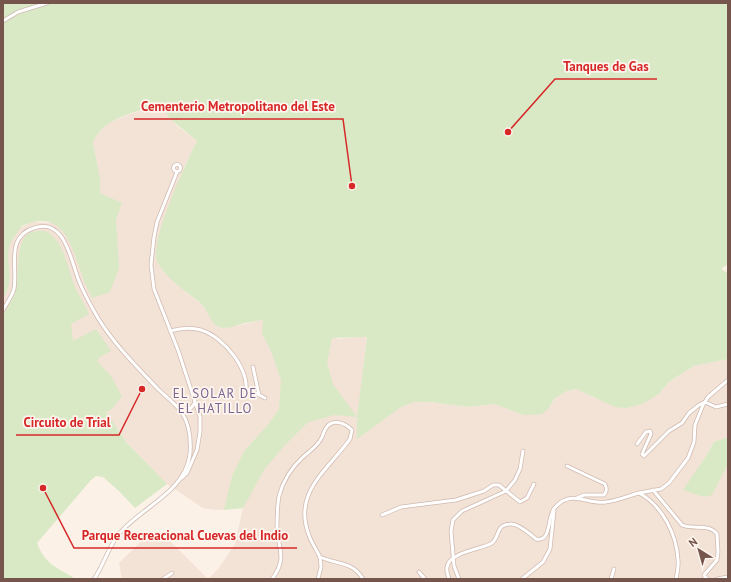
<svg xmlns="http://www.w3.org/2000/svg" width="731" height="582" font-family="'PT Sans',sans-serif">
  <rect width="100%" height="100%" fill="#fcf1e7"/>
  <!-- residential -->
  <polygon fill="#f3e2d6" points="162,104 176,125 197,141 185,165 162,226 158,240 157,260 164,272 187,293 200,303 210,315 213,322 237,326 263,320 339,339 367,336 357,424 387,416 401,407 414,402 430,402 468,407 494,404 523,415 549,408 554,399 567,391 576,389 597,399 659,394 668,383 694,366 728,359 728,437 714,442 706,456 684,490 722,474 728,464 728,579 122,579 119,563 150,533 166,537 208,579 219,568 235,544 243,508 216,510 203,508 167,484 127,443 117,428 3,399 3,236 32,222 54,223 100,178 93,143 95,137 101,130 109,123 130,114"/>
  <!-- green -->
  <g fill="#d9e9c6" fill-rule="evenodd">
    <path d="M 3,3 L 728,3 L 728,264 L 721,269 L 728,273 L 728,359 L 694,366 L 675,378 L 668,383 L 659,394 L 642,404 L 626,408 L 615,407 L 576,389 L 567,391 L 554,399 L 549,408 L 542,414 L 531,415 L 523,415 L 494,404 L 468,407 L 430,402 L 414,402 L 401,407 L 357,439 L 357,417 L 334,415 L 307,423 L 284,446 L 264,470 L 243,508 L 224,510 L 232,476 L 244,451 L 267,426 L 279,409 L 281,380 L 271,351 L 262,333 L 263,320 C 257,321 251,322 245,323 C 235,326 220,333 212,321 C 208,314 205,307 198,301 C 184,290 165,278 157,261 C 149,242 187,161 197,141 L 169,118 L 162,104 C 139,111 101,118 93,143 L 100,178 L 100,193 L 122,203 L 116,220 L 119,268 L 110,292 L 92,298 C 89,290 84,283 82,275 C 71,245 63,207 22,226 C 17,233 10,241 9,248 C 6,266 15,281 3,298 ZM 367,337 L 357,417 L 333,384 L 327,363 L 332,338 Z"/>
    <path d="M 45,231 C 65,241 67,268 75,287 C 79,296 85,305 89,314 L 71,324 L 73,341 L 96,329 L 111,351 L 100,357 L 97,361 L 111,376 L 122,396 L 112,409 L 106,412 L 127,443 L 167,484 L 135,508 L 119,491 L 103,477 L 96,476 L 91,480 L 37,543 C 44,563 57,568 76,579 L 3,579 L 3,314 C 8,308 12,301 15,292 C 19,277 15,241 29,233 C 33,231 40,231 45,231 Z"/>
    <polygon points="728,437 728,464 712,495 704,497 683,490 706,456 714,442"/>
  </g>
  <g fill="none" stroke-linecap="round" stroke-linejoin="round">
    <defs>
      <g id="street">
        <polyline points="3,21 18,12 47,3"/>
        <circle cx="177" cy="168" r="3.5"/>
        <polyline points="177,172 157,222 154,237 151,265 154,289 178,350 200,417 200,432 197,450 187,473 182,478"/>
        <path d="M 3,310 C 7,303 12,296 14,289 C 18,267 5,237 34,228 C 65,217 71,261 79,281 C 84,294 91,306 98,318 C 114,344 136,366 157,388 C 165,396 176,404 182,413 C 190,425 191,441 190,454 C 185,493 141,507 119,534 C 108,547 104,565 94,579"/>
        <path d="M 170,331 C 181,328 191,327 201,330 C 224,337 252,371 245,396"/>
        <polyline points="253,367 259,395"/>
        <polyline points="247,389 265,398"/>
        <polyline points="181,412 191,408 195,403"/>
        <polyline points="637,444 646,432 650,431 651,434 642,454 644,456 669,431 682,423 689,413 699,405 705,402 716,407 728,404"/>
        <path d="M 567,466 L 605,484 C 607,489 607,491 604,495 L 584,495 L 577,498"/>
        <path d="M 653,490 L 682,525 C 693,530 709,523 717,534 L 718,552 L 717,560 L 704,575 L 705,577 L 708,579"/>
        <polyline points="639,493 661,489 669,483 688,458 694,442 695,425 703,405 708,397 728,380"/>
        <polyline points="382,515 401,507 456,500 484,491 493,485 499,485 520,502 527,498 534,484"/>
        <polyline points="419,572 425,579"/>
        <polyline points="163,579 172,573"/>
        <path d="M 272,579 C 287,559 279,551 277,529 C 277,518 277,507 279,496 C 283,481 292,467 303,457 C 311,450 318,446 322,437 C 323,434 324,431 326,428 C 333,418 345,423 352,430 L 350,439 C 327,471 291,493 310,538 C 313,545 317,551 320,557 C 338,565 352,561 363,579"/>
        <polyline points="318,579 321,567 320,557"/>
        <path d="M 449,579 C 448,575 446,571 447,567 C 449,552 483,549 492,543 C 500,537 495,525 510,524 C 518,523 530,534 536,539 C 550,542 548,522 552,513 C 553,508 557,505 561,502 C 576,492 590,505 606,502 C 617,501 628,496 639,493 C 662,505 677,535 678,560 C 679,566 677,573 676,579"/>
        <polyline points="459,579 454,566 451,531 453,520 462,511 506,491 515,480 520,469 523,451"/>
        <polyline points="522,579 543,562 550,549 554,511"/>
        <polyline points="611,579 614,569"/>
        <polyline points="717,579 728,577"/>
      </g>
    </defs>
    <!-- street casing -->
    <use href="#street" stroke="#d0bab0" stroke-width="4.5"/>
    <!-- street -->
    <use href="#street" stroke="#fff" stroke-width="3"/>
  </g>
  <g text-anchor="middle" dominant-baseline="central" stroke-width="3.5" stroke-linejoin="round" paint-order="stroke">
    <!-- neighbourhood labels -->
    <g font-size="13" letter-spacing="1" fill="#7b6491" stroke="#fef6ee">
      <text x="215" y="393">EL SOLAR DE<tspan x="215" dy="15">EL HATILLO</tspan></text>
    </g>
  </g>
  <!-- callouts -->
  <path fill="none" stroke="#d62828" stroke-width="1.5" d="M508 132L555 79H657M352 186L343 119H134M142 389L119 435H16M43 488L74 548H297"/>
  <g fill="#d62828" stroke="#fef6ee" stroke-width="1.5">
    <circle cx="508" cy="132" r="4"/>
    <circle cx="352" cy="186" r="4"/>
    <circle cx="142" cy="389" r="4"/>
    <circle cx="43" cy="488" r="4"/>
  </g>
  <g font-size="13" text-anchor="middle" font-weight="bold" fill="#d62828" stroke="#fef6ee" stroke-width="3.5" stroke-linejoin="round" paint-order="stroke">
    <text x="606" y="71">Tanques de Gas</text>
    <text x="238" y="111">Cementerio Metropolitano del Este</text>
    <text x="67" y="427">Circuito de Trial</text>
    <text x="185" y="540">Parque Recreacional Cuevas del Indio</text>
  </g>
  <!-- border -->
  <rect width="731" height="582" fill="none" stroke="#75554c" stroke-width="8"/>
  <!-- north arrow -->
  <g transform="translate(699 550) rotate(323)" stroke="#fef6ee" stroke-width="3" paint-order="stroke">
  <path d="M0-3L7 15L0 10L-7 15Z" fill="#75554c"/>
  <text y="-6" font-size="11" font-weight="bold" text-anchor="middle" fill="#75554c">N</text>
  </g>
</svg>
